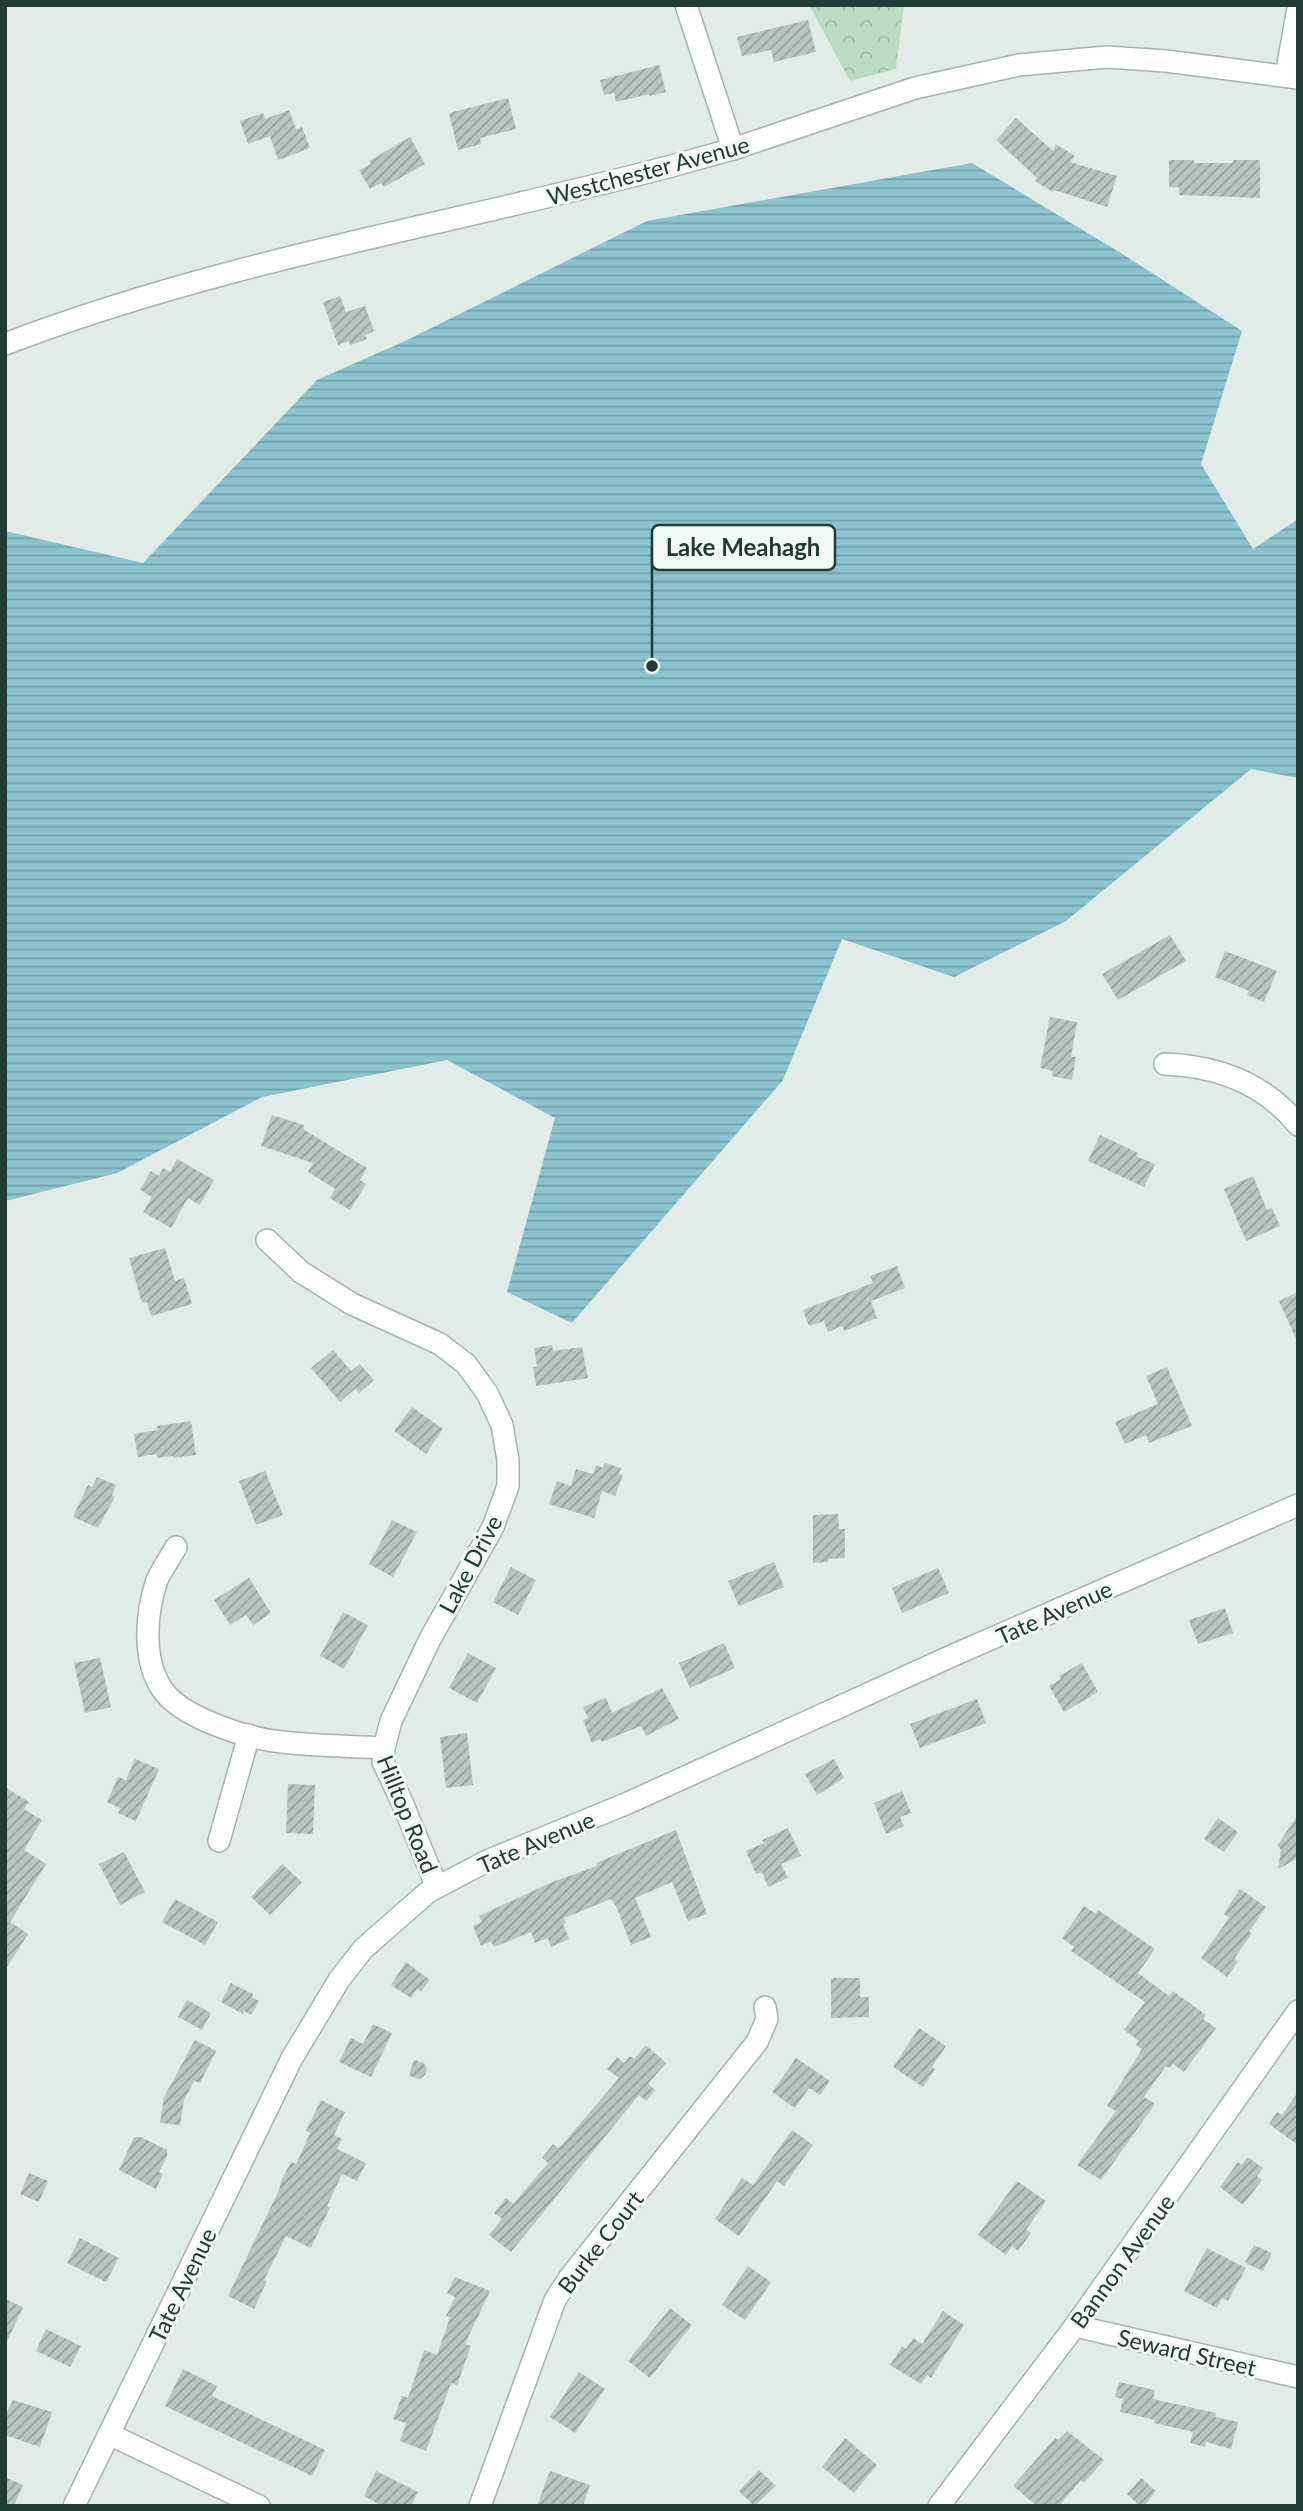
<svg xmlns="http://www.w3.org/2000/svg" width="1303" height="2511" font-family="Lato,sans-serif">
  <defs>
    <pattern id="forest-crowns" width="20" height="18" patternUnits="userSpaceOnUse" patternTransform="scale(1.75)"><rect width="20" height="18" fill="#bbdbc4"/><path d="M2 6a3 3 0 1 1 6 0M12 15a3 3 0 1 1 6 0" fill="none" stroke="#a0bda9"/></pattern>
    <pattern id="water-rules" width="6" height="5" patternUnits="userSpaceOnUse" patternTransform="scale(1.75)"><rect width="6" height="5" fill="#8bc3ce"/><path d="M0 2.5h6" fill="none" stroke="#71a0a8"/></pattern>
    <pattern id="building-hatch" width="6" height="6" patternUnits="userSpaceOnUse" patternTransform="scale(1.75)"><rect width="6" height="6" fill="#b7c6c0"/><path d="M-1 1l2-2M0 6l6-6M5 7l2-2" fill="none" stroke="#94a29d"/></pattern>
  </defs>
  <rect width="100%" height="100%" fill="#e1ebe7"/>
  <!-- forest -->
  <polygon fill="url(#forest-crowns)" points="809,5 904,5 896,69 850,81"/>
  <!-- water -->
  <polygon fill="url(#water-rules)" points="972,163 1124,255 1242,331 1201,464 1253,549 1298,519 1298,778 1251,769 1066,921 954,977 842,939 783,1080 572,1323 507,1292 555,1118 447,1060 262,1097 117,1173 5,1201 5,531 143,563 317,380 405,341 647,221"/>
  <!-- building -->
  <g fill="url(#building-hatch)">
    <polygon points="808,20 816,52 774,62 771,50 742,56 737,37"/>
    <polygon points="659,65 666,92 649,96 649,94 616,102 614,93 604,95 600,80"/>
    <polygon points="508,98 516,129 480,138 481,144 458,150 449,113"/>
    <polygon points="289,110 296,129 302,127 310,148 278,160 270,136 248,144 240,121 263,113 265,119"/>
    <polygon points="1016,118 1053,151 1056,144 1075,156 1070,162 1117,176 1107,207 1054,190 1053,192 1035,181 1037,178 996,140"/>
    <polygon points="410,137 425,164 384,187 381,183 370,189 359,170 371,164 369,161"/>
    <polygon points="1169,160 1194,160 1194,163 1233,163 1233,160 1260,160 1260,198 1179,195 1179,187 1169,187"/>
    <polygon points="340,296 346,312 365,306 374,331 365,335 367,339 350,345 349,341 338,345 323,302"/>
    <polygon points="1170,935 1186,961 1118,1000 1102,974"/>
    <polygon points="1225,951 1277,971 1264,1002 1247,995 1249,991 1215,977"/>
    <polygon points="1050,1017 1077,1022 1071,1057 1076,1057 1072,1080 1052,1076 1053,1071 1040,1068"/>
    <polygon points="272,1115 304,1125 303,1129 367,1168 360,1180 366,1184 350,1210 330,1198 335,1189 308,1172 313,1163 261,1146"/>
    <polygon points="1100,1135 1138,1153 1136,1156 1155,1164 1144,1187 1088,1161"/>
    <polygon points="177,1159 214,1180 200,1205 188,1198 171,1228 143,1212 152,1197 140,1190 151,1171 159,1176 163,1168 170,1172"/>
    <polygon points="1253,1176 1267,1210 1272,1208 1280,1226 1246,1241 1224,1189"/>
    <polygon points="165,1248 175,1281 184,1278 192,1304 151,1316 147,1302 142,1303 129,1258"/>
    <polygon points="897,1266 905,1288 871,1301 877,1318 844,1331 842,1326 828,1332 824,1321 809,1326 803,1310 873,1283 870,1276"/>
    <polygon points="1298,1292 1298,1343 1279,1301"/>
    <polygon points="552,1345 553,1351 582,1347 588,1378 536,1386 533,1367 537,1366 534,1348"/>
    <polygon points="333,1350 351,1371 360,1364 374,1380 359,1393 356,1388 340,1402 311,1368"/>
    <polygon points="1167,1367 1192,1426 1149,1443 1146,1435 1125,1444 1115,1422 1158,1404 1146,1376"/>
    <polygon points="412,1407 443,1429 426,1454 394,1431"/>
    <polygon points="191,1421 196,1455 173,1458 173,1456 157,1458 157,1454 138,1457 134,1434 158,1430 157,1426"/>
    <polygon points="605,1463 621,1468 619,1474 623,1475 615,1496 602,1491 594,1518 549,1504 557,1481 571,1486 576,1469 593,1474 596,1465 603,1468"/>
    <polygon points="265,1471 283,1515 256,1525 239,1481"/>
    <polygon points="97,1477 116,1485 112,1495 115,1497 98,1528 73,1517 88,1485 92,1487"/>
    <polygon points="838,1514 839,1529 845,1529 845,1558 828,1559 828,1562 813,1563 813,1515"/>
    <polygon points="392,1520 417,1532 393,1577 369,1564"/>
    <polygon points="774,1562 784,1587 739,1606 728,1581"/>
    <polygon points="511,1567 536,1580 518,1615 493,1602"/>
    <polygon points="938,1568 949,1593 902,1613 892,1588"/>
    <polygon points="249,1578 271,1613 253,1625 246,1615 230,1625 214,1600"/>
    <polygon points="1225,1608 1233,1633 1198,1644 1189,1620"/>
    <polygon points="343,1612 368,1625 344,1669 320,1656"/>
    <polygon points="724,1643 735,1668 690,1688 679,1663"/>
    <polygon points="468,1653 496,1668 477,1703 449,1688"/>
    <polygon points="100,1658 111,1707 85,1713 74,1663"/>
    <polygon points="1082,1663 1098,1692 1064,1712 1049,1686 1061,1679 1059,1676"/>
    <polygon points="662,1688 679,1719 646,1736 641,1726 602,1742 600,1739 592,1743 583,1720 588,1718 583,1707 606,1698 612,1713"/>
    <polygon points="977,1699 986,1723 920,1748 910,1724"/>
    <polygon points="467,1733 473,1785 446,1788 440,1737"/>
    <polygon points="135,1759 159,1769 136,1821 118,1813 120,1808 107,1802 118,1777 126,1780"/>
    <polygon points="834,1759 844,1778 817,1795 805,1774"/>
    <polygon points="288,1784 315,1785 313,1834 286,1833"/>
    <polygon points="5,1787 29,1802 24,1809 42,1820 24,1850 46,1864 10,1922 28,1934 5,1970"/>
    <polygon points="902,1791 911,1813 900,1817 904,1826 886,1834 874,1803"/>
    <polygon points="1298,1815 1298,1858 1278,1869 1281,1849 1277,1846"/>
    <polygon points="1218,1818 1238,1832 1224,1852 1204,1839"/>
    <polygon points="788,1828 801,1856 781,1864 788,1878 768,1887 762,1872 756,1874 746,1851 764,1843 762,1840"/>
    <polygon points="676,1830 707,1914 688,1921 672,1882 635,1898 651,1937 631,1945 616,1906 611,1899 564,1918 565,1923 563,1924 569,1939 551,1947 548,1938 535,1943 531,1932 494,1947 491,1941 481,1946 473,1926 482,1922 479,1916 550,1883 597,1866 596,1863"/>
    <polygon points="124,1852 145,1892 120,1905 99,1864"/>
    <polygon points="282,1864 302,1882 270,1915 251,1897"/>
    <polygon points="1240,1889 1266,1907 1249,1932 1252,1933 1234,1959 1238,1961 1227,1977 1201,1958 1229,1918 1224,1914"/>
    <polygon points="175,1899 218,1922 205,1945 162,1922"/>
    <polygon points="1084,1906 1096,1914 1098,1910 1155,1949 1138,1973 1169,1996 1173,1991 1206,2015 1203,2019 1216,2028 1184,2072 1173,2064 1170,2068 1166,2066 1144,2097 1155,2104 1101,2180 1077,2165 1116,2111 1107,2106 1142,2049 1136,2045 1139,2041 1124,2030 1145,2002 1071,1951 1074,1947 1062,1938"/>
    <polygon points="406,1962 430,1980 421,1992 417,1989 411,1998 391,1985"/>
    <polygon points="831,1978 860,1978 860,1997 869,1997 869,2017 831,2018"/>
    <polygon points="231,1983 253,1994 252,1997 259,2001 251,2015 244,2011 243,2014 221,2002"/>
    <polygon points="187,2000 211,2013 202,2030 178,2017"/>
    <polygon points="373,2024 392,2033 371,2077 339,2062 351,2038 363,2044"/>
    <polygon points="919,2028 946,2046 932,2067 935,2069 923,2087 893,2067"/>
    <polygon points="195,2040 216,2051 200,2083 194,2081 184,2100 180,2125 160,2123 164,2097"/>
    <polygon points="646,2045 666,2063 648,2084 655,2090 646,2101 639,2095 511,2252 489,2235 502,2219 494,2213 506,2198 513,2204 548,2163 542,2158 553,2144 558,2148 561,2146 619,2078 607,2069 617,2057 624,2063 630,2056 634,2059"/>
    <polygon points="796,2058 830,2081 820,2095 809,2088 795,2108 772,2092"/>
    <polygon points="414,2060 424,2063 427,2069 425,2075 420,2079 409,2076"/>
    <polygon points="1298,2092 1298,2145 1269,2124 1277,2112 1282,2115"/>
    <polygon points="321,2100 345,2112 334,2135 342,2139 337,2149 366,2163 357,2181 342,2174 327,2206 330,2207 311,2248 286,2236 264,2280 267,2281 254,2309 228,2296 279,2190 281,2181 291,2162 296,2164 310,2133 306,2131"/>
    <polygon points="792,2130 813,2145 784,2186 777,2181 739,2236 715,2219 742,2178 753,2185"/>
    <polygon points="134,2137 141,2137 167,2150 167,2156 159,2172 163,2174 156,2189 119,2170"/>
    <polygon points="1248,2157 1263,2168 1257,2176 1262,2180 1243,2205 1220,2187 1238,2162 1241,2165"/>
    <polygon points="29,2173 48,2181 39,2202 20,2194"/>
    <polygon points="1017,2181 1046,2201 1026,2230 1031,2233 1018,2251 1012,2246 1006,2255 978,2235"/>
    <polygon points="80,2238 119,2258 106,2282 67,2263"/>
    <polygon points="1254,2245 1272,2253 1263,2271 1245,2263"/>
    <polygon points="1207,2248 1246,2268 1228,2301 1222,2298 1217,2308 1184,2291"/>
    <polygon points="748,2266 771,2282 745,2320 722,2305"/>
    <polygon points="455,2277 490,2291 465,2344 471,2346 457,2385 451,2383 426,2451 400,2441 406,2423 393,2419 402,2396 408,2398 424,2350 437,2355 450,2318 446,2316 455,2297 447,2293"/>
    <polygon points="5,2299 23,2307 5,2346"/>
    <polygon points="670,2308 692,2325 650,2378 628,2361"/>
    <polygon points="943,2311 964,2325 931,2378 927,2375 921,2384 890,2365 902,2346 906,2349 913,2338 922,2344"/>
    <polygon points="46,2329 81,2346 70,2367 36,2351"/>
    <polygon points="183,2369 217,2386 212,2396 325,2450 312,2476 165,2406"/>
    <polygon points="579,2372 605,2389 575,2433 550,2417"/>
    <polygon points="1119,2382 1155,2390 1153,2399 1216,2413 1215,2417 1238,2422 1231,2449 1206,2442 1205,2447 1190,2443 1193,2432 1154,2423 1155,2420 1120,2412 1123,2399 1115,2397"/>
    <polygon points="13,2400 52,2412 40,2447 5,2435 5,2416"/>
    <polygon points="1067,2431 1104,2460 1084,2483 1081,2480 1059,2506 1037,2506 1013,2486 1055,2438 1058,2440"/>
    <polygon points="845,2438 877,2465 854,2493 822,2467"/>
    <polygon points="759,2470 776,2486 754,2506 739,2491"/>
    <polygon points="376,2471 418,2492 411,2506 382,2506 364,2496"/>
    <polygon points="550,2471 590,2485 583,2506 537,2506"/>
    <polygon points="5,2477 23,2485 14,2506 5,2506"/>
    <polygon points="1141,2478 1156,2491 1144,2506 1140,2506 1127,2494"/>
  </g>
  <g fill="none" stroke-linecap="round" stroke-linejoin="round">
    <defs>
      <g id="minor">
        <polyline points="686,5 733,149"/>
        <polyline points="1286,75 1298,8"/>
        <path d="M 5,344 C 219,262 447,225 668,167 L 733,149 L 915,88 L 1019,65 L 1107,57 L 1166,61 L 1298,78"/>
        <path d="M 1165,1064 C 1218,1066 1264,1083 1298,1125"/>
        <polyline points="267,1240 301,1272 352,1304 440,1344 466,1364 487,1393 502,1425 508,1460 508,1486 493,1527 430,1639 391,1721 384,1748 383,1762 402,1802 437,1887"/>
        <path d="M 176,1547 C 170,1558 162,1569 157,1580 C 146,1613 142,1659 162,1689 C 181,1718 249,1739 282,1742 C 316,1746 350,1746 384,1748"/>
        <polyline points="219,1841 249,1735"/>
        <polyline points="1075,2326 1298,2377"/>
        <polyline points="109,2434 259,2506"/>
        <polyline points="74,2506 292,2058 339,1980 363,1949 428,1892 487,1861 628,1803 956,1654 1298,1505"/>
        <polyline points="480,2506 555,2300 570,2277 757,2042 767,2019 765,2007"/>
        <polyline points="939,2506 1075,2326 1298,2011"/>
      </g>
    </defs>
    <!-- minor casing -->
    <use href="#minor" stroke="#a4b3ae" stroke-width="24"/>
    <!-- minor -->
    <use href="#minor" stroke="#fff" stroke-width="21"/>
  </g>
  <g text-anchor="middle" dominant-baseline="central" stroke-width="6" stroke-linejoin="round" paint-order="stroke">
    <!-- street labels -->
    <g font-size="23" fill="#223b34" stroke="#f1f8f5">
      <text transform="translate(648 170) rotate(-15)">Westchester Avenue</text>
      <text transform="translate(470 1564) rotate(-62)">Lake Drive</text>
      <text transform="translate(1054 1612) rotate(-24)">Tate Avenue</text>
      <text transform="translate(408 1814) rotate(68)">Hilltop Road</text>
      <text transform="translate(536 1842) rotate(-23)">Tate Avenue</text>
      <text transform="translate(600 2242) rotate(-52)">Burke Court</text>
      <text transform="translate(1122 2261) rotate(-54)">Bannon Avenue</text>
      <text transform="translate(182 2285) rotate(-64)">Tate Avenue</text>
      <text transform="translate(1187 2352) rotate(13)">Seward Street</text>
    </g>
  </g>
  <!-- callouts -->
  <path fill="none" stroke="#223b34" stroke-width="2.5" d="M652 666L652 547"/>
  <circle fill="#223b34" stroke="#f1f8f5" stroke-width="2.5" cx="652" cy="666" r="7"/>
  <rect fill="#f1f8f5" stroke="#223b34" stroke-width="2.5" x="652" y="525" width="183" height="45" rx="7"/>
  <g font-size="24" text-anchor="middle" font-weight="bold" fill="#223b34">
    <text x="743" y="556">Lake Meahagh</text>
  </g>
  <!-- border -->
  <rect width="1303" height="2511" fill="none" stroke="#223b34" stroke-width="14"/>
</svg>
